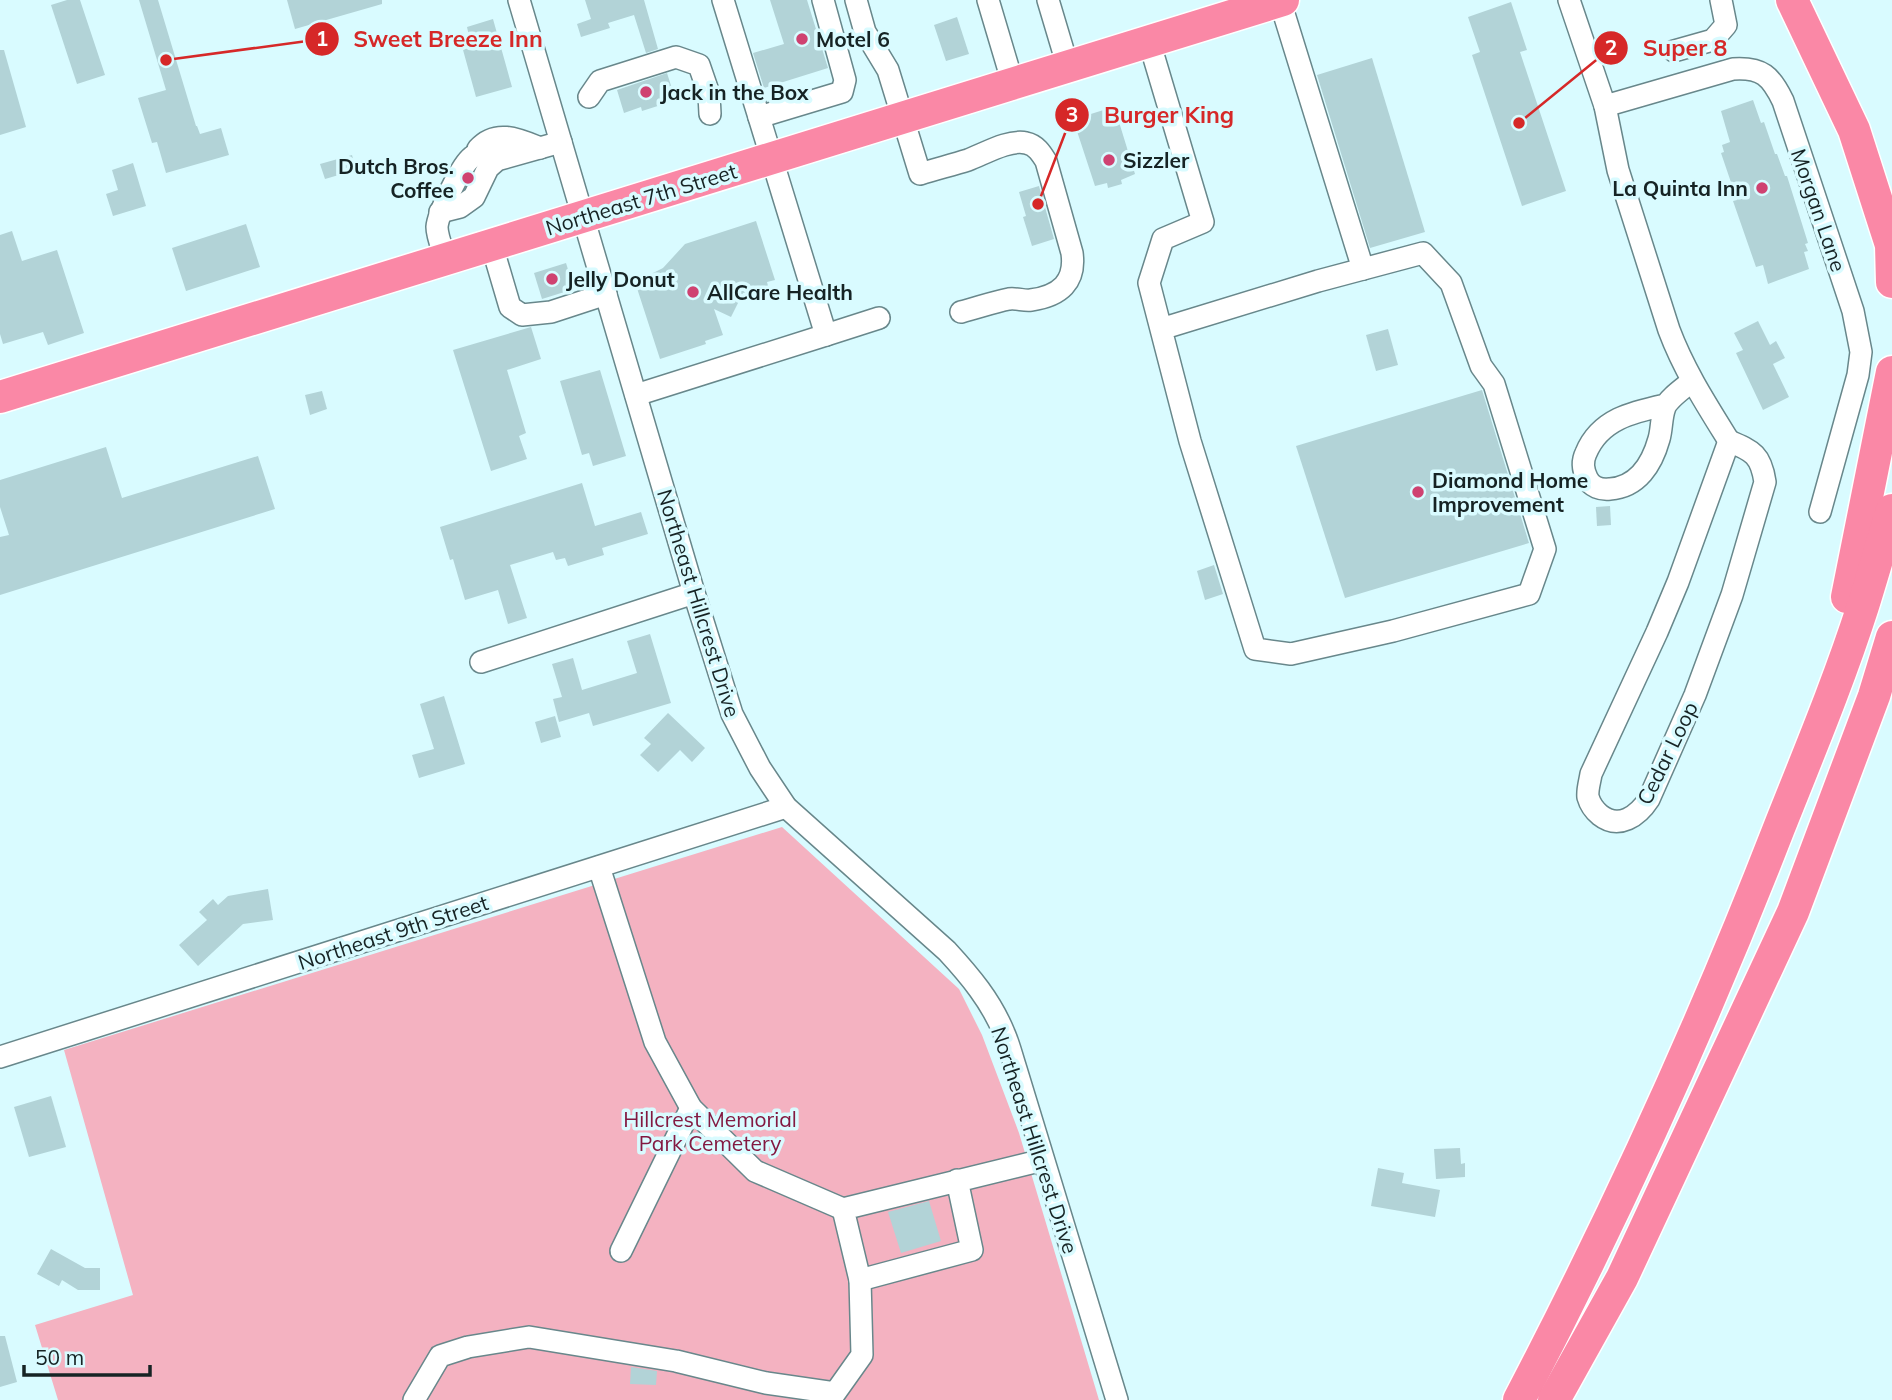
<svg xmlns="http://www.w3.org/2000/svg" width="1892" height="1400" font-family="Mulish,sans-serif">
  <rect width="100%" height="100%" fill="#d9fbff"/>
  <!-- green -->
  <polygon fill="#f4b2c1" points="782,827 959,989 982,1035 1019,1133 1099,1400 58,1400 35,1325 133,1295 64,1050"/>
  <!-- building -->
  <g fill="#b2d3d7">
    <polygon points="67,0 80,0 105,75 77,84 51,5"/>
    <polygon points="139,0 158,0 196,126 197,126 200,134 221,128 229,155 166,173 157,142 152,143 138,98 166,90"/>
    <polygon points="287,0 382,0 382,4 295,29"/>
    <polygon points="585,0 644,0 658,49 646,53 634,15 608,23 610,28 581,37 577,24 591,19"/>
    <polygon points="770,0 807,0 828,68 764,88 753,53 784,44"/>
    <polygon points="1511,2 1527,50 1520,52 1566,191 1522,206 1472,55 1480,52 1468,17"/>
    <polygon points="957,17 969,54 946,61 934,25"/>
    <polygon points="493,19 512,87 476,97 460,39 469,36 467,27"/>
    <polygon points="0,50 4,50 26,127 0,135"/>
    <polygon points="1372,58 1425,232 1370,248 1317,75"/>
    <polygon points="667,73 674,95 663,99 664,104 642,111 641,107 624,113 617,90"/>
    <polygon points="1753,100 1761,123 1764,122 1775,154 1777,154 1785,176 1787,176 1808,243 1805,244 1808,251 1804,252 1809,269 1768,284 1763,265 1756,267 1733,201 1737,200 1721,153 1724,152 1722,145 1730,142 1721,111"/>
    <polygon points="1110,108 1111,110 1115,109 1135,174 1121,180 1122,184 1108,188 1107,183 1095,186 1074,122 1079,121 1078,118"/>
    <polygon points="352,155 356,170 325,179 320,164"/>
    <polygon points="133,163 146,206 113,216 106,194 118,190 112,170"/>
    <polygon points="1039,186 1054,239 1032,246 1023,217 1026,216 1019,192"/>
    <polygon points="756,221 775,280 767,282 768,286 743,293 731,317 714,309 723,335 705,341 706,344 660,359 634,279 649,275 663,268 685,244"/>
    <polygon points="246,224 260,267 186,291 172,248"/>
    <polygon points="12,231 22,261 57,250 84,333 48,345 43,332 3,344 0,334 0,235"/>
    <polygon points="566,263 574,289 542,299 534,273"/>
    <polygon points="1758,321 1770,345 1776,341 1785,358 1773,364 1789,397 1763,410 1736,353 1743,350 1734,333"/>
    <polygon points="531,327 541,359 507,370 526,433 519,436 527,459 491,471 453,350"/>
    <polygon points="1388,329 1398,365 1376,371 1366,335"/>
    <polygon points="600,370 626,456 593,466 589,453 582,455 560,381"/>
    <polygon points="1482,390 1529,543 1345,598 1296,446"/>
    <polygon points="322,391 327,409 310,415 305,395"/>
    <polygon points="106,447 122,498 258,456 275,509 0,595 0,537 9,535 0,507 0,480"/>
    <polygon points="582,483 595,526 641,512 648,534 602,548 604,555 568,566 565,558 556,560 553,552 510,565 527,618 508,624 498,590 465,600 453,559 450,560 440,527"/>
    <polygon points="1610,506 1611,525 1597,526 1596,507"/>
    <polygon points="1214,565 1223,594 1205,600 1197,571"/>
    <polygon points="650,634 671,703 593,726 589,713 559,722 553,699 562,697 552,664 573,658 582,690 637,673 627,641"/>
    <polygon points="444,696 465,764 419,778 412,755 434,749 420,704"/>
    <polygon points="668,713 705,748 692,762 680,750 658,772 640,755 651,744 644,738"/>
    <polygon points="555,716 561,737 541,743 535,722"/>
    <polygon points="268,889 273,920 243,924 198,966 179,945 207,920 199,912 213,899 218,905 228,896"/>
    <polygon points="51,1096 66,1147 29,1157 14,1107"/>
    <polygon points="1460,1148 1461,1164 1465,1163 1465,1177 1436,1179 1434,1149"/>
    <polygon points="1378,1168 1404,1173 1402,1183 1440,1190 1435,1217 1371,1206"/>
    <polygon points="929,1201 941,1241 901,1253 888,1212"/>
    <polygon points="51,1249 85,1268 100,1268 100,1290 78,1290 62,1280 59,1286 37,1274"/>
    <polygon points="0,1336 5,1336 17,1382 0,1387"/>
    <polygon points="631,1367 657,1371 656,1385 630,1384"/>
  </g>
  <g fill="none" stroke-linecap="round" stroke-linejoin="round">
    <defs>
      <g id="minor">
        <path d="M 519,0 L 694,593 L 732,714 L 760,768 L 786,807 L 947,951 C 970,976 991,1001 1004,1033 C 1009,1044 1012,1057 1016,1069 L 1117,1400"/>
        <path d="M 856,0 L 865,32 L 888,70 L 920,174 C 936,169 952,165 968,160 C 984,154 1009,139 1026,143 C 1036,145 1041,153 1046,161 L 1072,253 C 1076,282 1060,296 1031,300 C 1024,301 1017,298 1009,299 C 993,302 977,308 961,312"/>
        <polyline points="988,0 1013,84"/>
        <polyline points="1048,0 1068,67"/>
        <path d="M 1569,0 L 1605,106 L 1618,170 L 1669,330 C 1684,370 1706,404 1729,441"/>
        <polyline points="1280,1 1363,269"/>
        <polyline points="1149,41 1203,222 1163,239 1149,283 1190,441 1255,649 1291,654 1393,631 1529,594 1545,549 1494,384 1481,366 1451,283 1423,253 1318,281 1161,329"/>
        <polyline points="1674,51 1713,40 1726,25 1721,0"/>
        <polyline points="589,97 600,81 676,57 699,65 709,94 710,114"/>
        <path d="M 1605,106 L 1733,69 C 1762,67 1771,76 1783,101 L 1853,311 L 1861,352 L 1858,375 L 1820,512"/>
        <polyline points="759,117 842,92 845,80 823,0"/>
        <path d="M 478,149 C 496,129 518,139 540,148"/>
        <polyline points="440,212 460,207 474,197 488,168 497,160 561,142"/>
        <polyline points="492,246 510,307 522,315 551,312 606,294"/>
        <path d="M 446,260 C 443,250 437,237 437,227 C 438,214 461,165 472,157 C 483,148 496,150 509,155"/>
        <polyline points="826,335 879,318"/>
        <polyline points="636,395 826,335 723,0"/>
        <path d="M 1665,405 C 1633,412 1600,419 1586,453 C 1582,461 1583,470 1587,478 C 1591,487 1601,490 1610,489 C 1638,487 1652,464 1659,439 C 1662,429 1661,417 1665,407 C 1669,398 1684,388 1692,381"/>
        <path d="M 1729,441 C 1753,451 1761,455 1765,482 L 1732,595 L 1695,695 L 1649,799 C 1638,816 1619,830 1600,815 C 1594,810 1590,804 1588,797 C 1587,790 1590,781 1591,774 L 1657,632 L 1678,582 Z"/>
        <polyline points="481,662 694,593"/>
        <polyline points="599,867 655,1042 691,1108 755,1171 843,1209"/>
        <polyline points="0,1057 786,807"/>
        <polyline points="957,1180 972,1250 860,1280 843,1209 1043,1160"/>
        <polyline points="621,1251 691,1108"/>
        <polyline points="414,1400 440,1356 468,1347 529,1337 676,1361 766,1383 835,1393 862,1355 860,1280"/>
      </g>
      <g id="highway">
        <polyline points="1792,0 1854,130 1891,245 1892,282"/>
        <polyline points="0,397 1283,0"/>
        <polyline points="1847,597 1892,372"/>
        <path d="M 1519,1400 C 1616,1214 1703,1024 1779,828 C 1808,755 1839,681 1863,606 C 1873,574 1882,542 1892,510"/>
        <polyline points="1554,1400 1622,1278 1793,912 1874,696 1892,637"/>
      </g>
    </defs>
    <!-- minor casing -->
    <use href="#minor" stroke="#68878b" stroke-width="24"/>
    <!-- highway casing -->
    <use href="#highway" stroke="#fff" stroke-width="35"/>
    <!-- minor -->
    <use href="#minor" stroke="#fff" stroke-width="21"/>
    <!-- highway -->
    <use href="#highway" stroke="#fa88a6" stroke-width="32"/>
  </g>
  <!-- markers -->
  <g fill="#cf4271" stroke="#d9fbff" stroke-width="2.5">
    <circle cx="802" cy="39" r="7"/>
    <circle cx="646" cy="92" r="7"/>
    <circle cx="1109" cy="160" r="7"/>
    <circle cx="468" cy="178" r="7"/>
    <circle cx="1762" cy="188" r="7"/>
    <circle cx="552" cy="279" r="7"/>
    <circle cx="693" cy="292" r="7"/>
    <circle cx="1418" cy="492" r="7"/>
  </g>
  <g text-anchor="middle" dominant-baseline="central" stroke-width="7" stroke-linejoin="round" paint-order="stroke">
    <!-- poi labels -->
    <g font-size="21" font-weight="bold" fill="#162324" stroke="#d9fbff" text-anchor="start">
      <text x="816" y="39">Motel 6</text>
      <text x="660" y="92">Jack in the Box</text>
      <text x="1123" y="160">Sizzler</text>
      <text x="454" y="166" text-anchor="end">Dutch Bros.<tspan x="454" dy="24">Coffee</tspan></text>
      <text x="1748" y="188" text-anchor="end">La Quinta Inn</text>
      <text x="566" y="279">Jelly Donut</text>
      <text x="707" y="292">AllCare Health</text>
      <text x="1432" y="480">Diamond Home<tspan x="1432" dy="24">Improvement</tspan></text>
    </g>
    <!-- street labels -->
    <g font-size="21" fill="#162324" stroke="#d9fbff">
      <text transform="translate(641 199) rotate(-17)">Northeast 7th Street</text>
      <text transform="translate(1819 210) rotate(71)">Morgan Lane</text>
      <text transform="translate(699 603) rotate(73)">Northeast Hillcrest Drive</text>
      <text transform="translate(1667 753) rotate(-64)">Cedar Loop</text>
      <text transform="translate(393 932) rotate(-18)">Northeast 9th Street</text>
      <text transform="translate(1035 1140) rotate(72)">Northeast Hillcrest Drive</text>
    </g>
    <!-- park labels -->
    <g font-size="21" fill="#831941" stroke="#d9fbff">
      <text x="710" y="1119">Hillcrest Memorial<tspan x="710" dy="24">Park Cemetery</tspan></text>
    </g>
  </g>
  <!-- callouts -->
  <path fill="none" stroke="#d62828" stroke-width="2.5" d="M166 60L322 39M1519 123L1611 48M1038 204L1072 115"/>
  <g fill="#d62828" stroke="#d9fbff" stroke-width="2.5">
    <circle cx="166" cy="60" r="7"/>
    <circle cx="1519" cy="123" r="7"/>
    <circle cx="1038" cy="204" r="7"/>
    <circle cx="322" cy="39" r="18"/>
    <circle cx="1611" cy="48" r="18"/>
    <circle cx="1072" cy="115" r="18"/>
  </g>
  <g font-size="21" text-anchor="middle" font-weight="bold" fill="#fff">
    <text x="322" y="46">1</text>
    <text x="1611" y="55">2</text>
    <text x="1072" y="122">3</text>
  </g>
  <g font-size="23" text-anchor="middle" font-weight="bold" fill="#d62828" stroke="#d9fbff" stroke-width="7" stroke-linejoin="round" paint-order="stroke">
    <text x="448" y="47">Sweet Breeze Inn</text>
    <text x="1685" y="56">Super 8</text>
    <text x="1169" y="123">Burger King</text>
  </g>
  <!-- scale -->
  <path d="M24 1365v10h126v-10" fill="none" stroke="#162324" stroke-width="3.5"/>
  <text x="35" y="1365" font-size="21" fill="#162324" stroke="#d9fbff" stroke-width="5" paint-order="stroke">50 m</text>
</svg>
